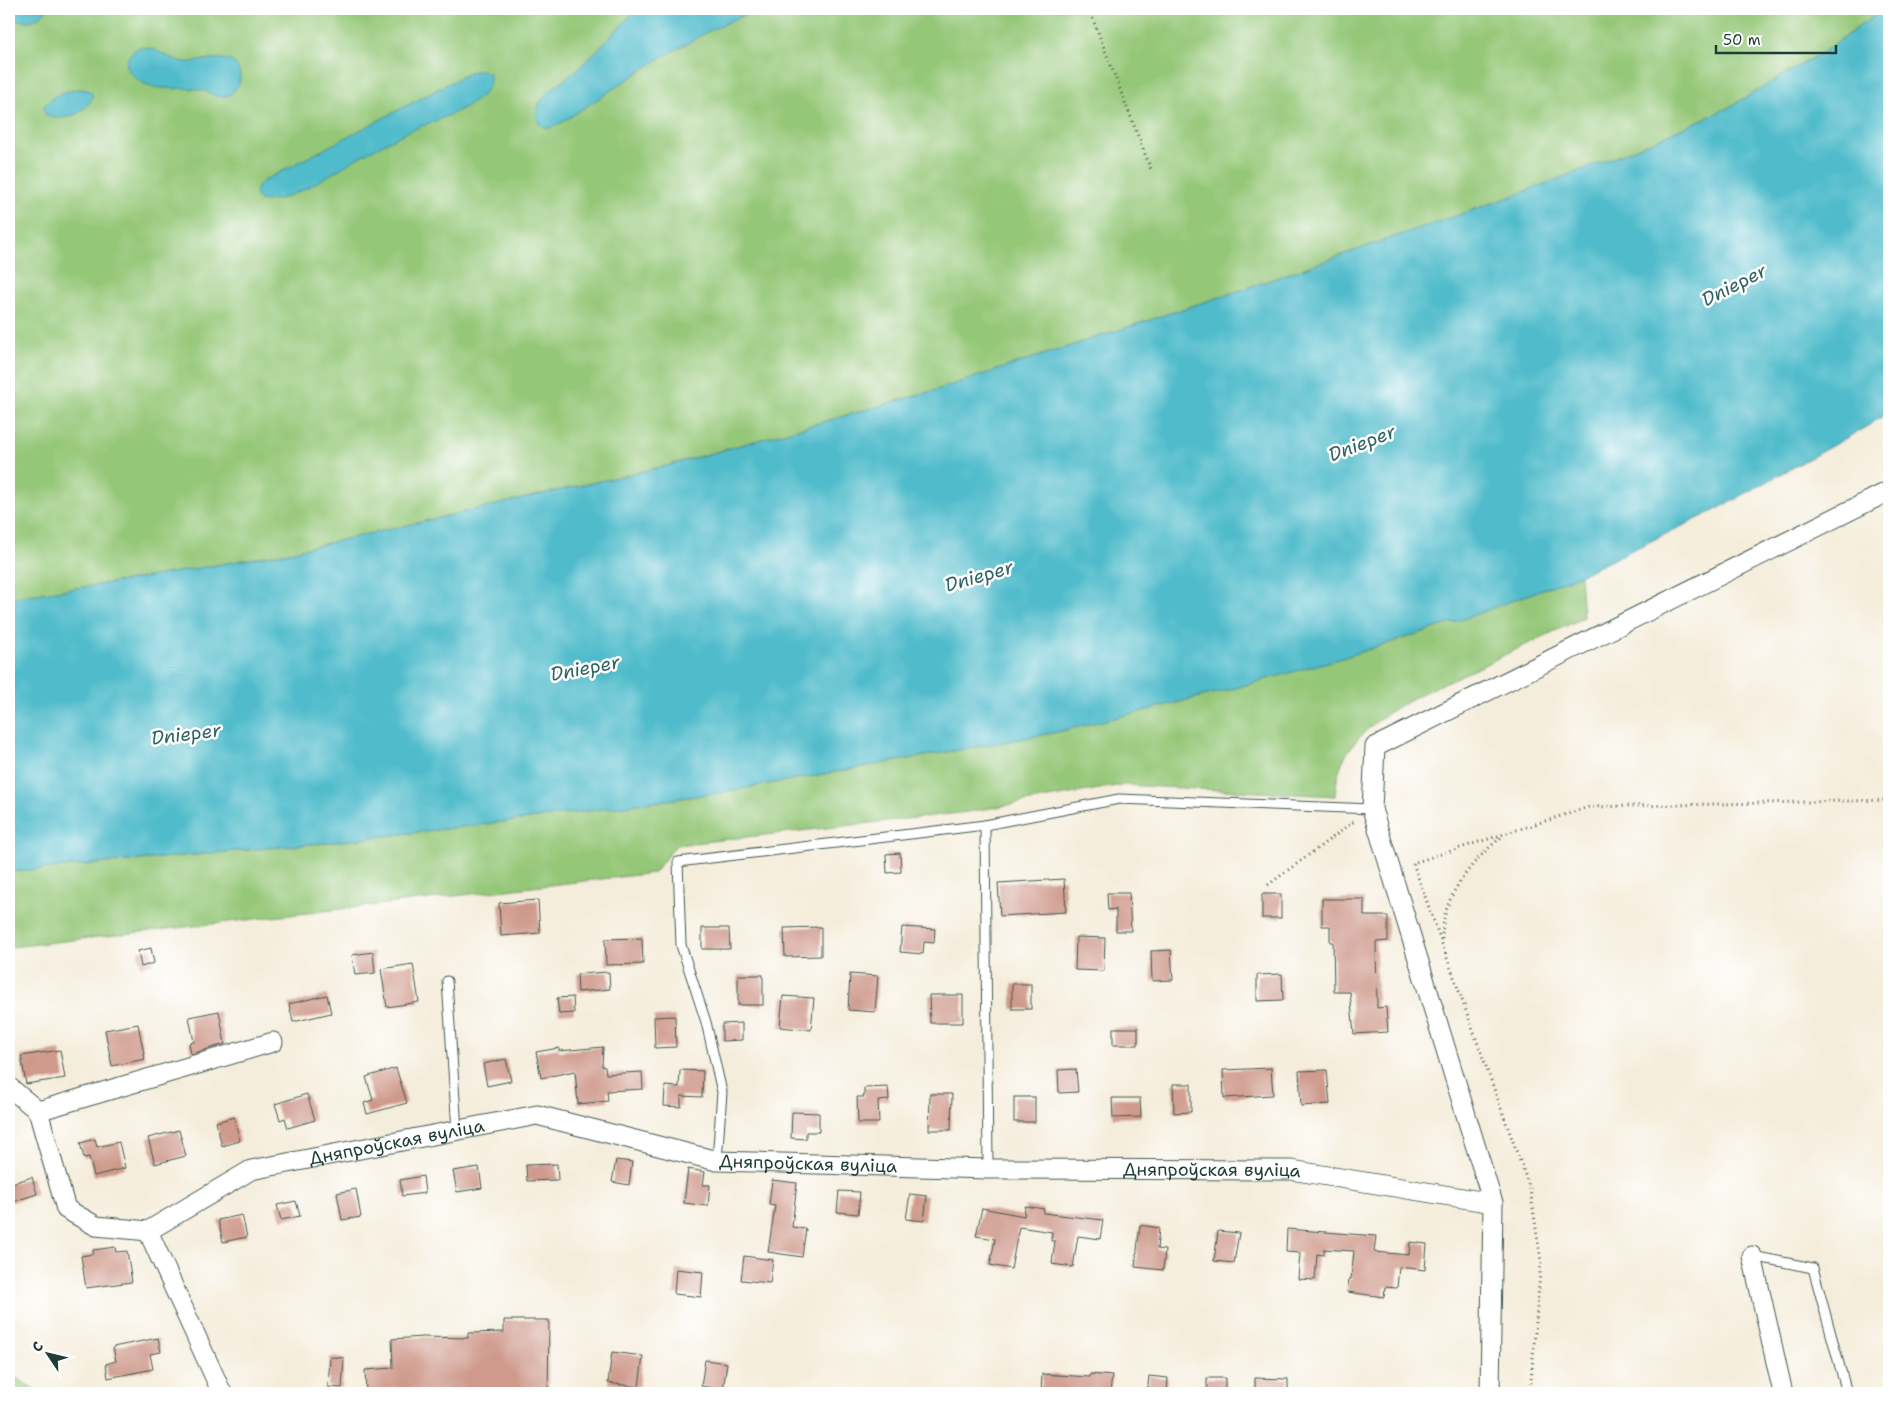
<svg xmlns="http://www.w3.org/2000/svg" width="1898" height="1402" font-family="'Shantell Sans',sans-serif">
  <rect width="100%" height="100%" fill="#fff"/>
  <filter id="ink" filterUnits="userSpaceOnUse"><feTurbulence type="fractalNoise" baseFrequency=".02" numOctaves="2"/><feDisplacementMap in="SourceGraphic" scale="10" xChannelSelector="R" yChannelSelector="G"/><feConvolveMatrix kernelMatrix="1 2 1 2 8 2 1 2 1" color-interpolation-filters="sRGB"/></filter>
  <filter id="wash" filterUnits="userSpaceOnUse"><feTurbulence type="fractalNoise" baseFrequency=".0096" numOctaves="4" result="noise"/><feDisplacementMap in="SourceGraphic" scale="20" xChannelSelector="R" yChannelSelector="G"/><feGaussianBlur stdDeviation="1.12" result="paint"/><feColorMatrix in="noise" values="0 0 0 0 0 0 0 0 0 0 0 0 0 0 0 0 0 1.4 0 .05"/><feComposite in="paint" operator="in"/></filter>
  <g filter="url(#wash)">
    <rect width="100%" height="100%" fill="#f5eddb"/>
    <!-- green -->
    <g fill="#95c778" stroke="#5a8256">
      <polygon points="9,9 1884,9 1823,52 1726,109 1618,156 1510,197 1238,291 936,390 666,466 289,552 131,580 9,598"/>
      <path d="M 1580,575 L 1583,618 C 1549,634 1514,650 1480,667 C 1435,687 1375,710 1347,753 C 1339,766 1336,781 1335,796 L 1122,785 L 968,812 L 676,845 L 654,873 L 12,947 L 9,950 L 9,872 L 333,842 L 521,820 L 718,793 L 1053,733 L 1232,689 L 1345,657 L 1458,621 Z"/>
      <polygon points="9,1374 41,1393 9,1393"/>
      <polygon points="183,1389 186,1393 136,1393"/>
    </g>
    <!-- water -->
    <g fill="#4fbbcb" stroke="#377c80">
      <path d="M 9,9 L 47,9 C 38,22 23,25 9,16 Z"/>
      <path d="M 637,9 L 756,9 L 711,30 L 659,59 L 561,123 C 558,124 553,127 550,128 C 533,129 535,108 542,99 C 553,86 568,78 580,67 C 600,48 618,28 637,9 Z"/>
      <polygon points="1884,9 1889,9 1889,412 1868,426 1716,510 1580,575 1458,621 1345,657 1232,689 1053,733 718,793 521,820 333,842 9,872 9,598 131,580 289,552 666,466 936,390 1238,291 1510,197 1618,156 1726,109 1823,52"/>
      <path d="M 140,47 C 158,46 169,62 187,62 C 203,62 240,48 240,78 C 240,86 233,93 227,96 C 217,99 210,92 202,90 C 183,86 163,92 145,84 C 138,81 132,75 127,69 C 125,57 130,53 140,47 Z"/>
      <path d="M 482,70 L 489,73 C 493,84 485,94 475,101 C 453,116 427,123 403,134 C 388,142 373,149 359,157 C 335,171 286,206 259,200 C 252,191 257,185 265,180 L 463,76 L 474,71 Z"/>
      <path d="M 80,89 L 87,90 L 92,93 L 92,98 C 84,114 62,124 45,114 L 44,106 C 53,95 66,90 80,89 Z"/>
    </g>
    <g id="blocks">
      <!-- building -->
      <g fill="#cf9a8c">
        <polygon points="900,853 901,872 887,873 886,854"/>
        <polygon points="1064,879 1066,912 1000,916 998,883"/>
        <polygon points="1107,893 1129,893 1131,931 1116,931 1116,909 1108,910"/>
        <rect x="1262" y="894" width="19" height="24"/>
        <polygon points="1322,899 1364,899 1364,916 1388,916 1388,941 1376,942 1377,1008 1386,1007 1388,1032 1354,1034 1350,992 1334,992 1333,942 1330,942 1330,926 1322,926"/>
        <polygon points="538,900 540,933 501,936 499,903"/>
        <polygon points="821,927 821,956 785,957 784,928"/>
        <polygon points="902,927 935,929 934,943 924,942 923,954 900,952"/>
        <polygon points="702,928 729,928 730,949 702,949"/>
        <polygon points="1076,937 1105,938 1104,971 1075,970"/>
        <polygon points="642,938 643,964 606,965 605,939"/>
        <polygon points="151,948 154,963 141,967 138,951"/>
        <polygon points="1171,950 1173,980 1152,981 1151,951"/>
        <polygon points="373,952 375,973 355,975 352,955"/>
        <polygon points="413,964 419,1002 387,1007 381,969"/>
        <polygon points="609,972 610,989 578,992 577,974"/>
        <polygon points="850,974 878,976 875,1012 848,1010"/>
        <polygon points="1282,974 1283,1000 1257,1001 1257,975"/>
        <rect x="738" y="975" width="25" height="30"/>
        <rect x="1012" y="984" width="19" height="25"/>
        <polygon points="327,995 331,1013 293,1022 289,1004"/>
        <polygon points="929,995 963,995 963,1023 930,1023"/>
        <polygon points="783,996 814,998 811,1030 780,1027"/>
        <polygon points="573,997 574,1013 559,1014 557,998"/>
        <polygon points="219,1011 225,1044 191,1054 189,1043 194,1042 189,1017"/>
        <polygon points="675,1016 676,1047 655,1048 654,1017"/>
        <polygon points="742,1023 742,1040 722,1041 722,1024"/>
        <polygon points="138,1024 145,1059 112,1066 105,1030"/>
        <rect x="1113" y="1028" width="25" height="17"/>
        <polygon points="603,1047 602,1066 605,1067 606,1074 642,1072 643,1089 607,1091 608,1101 578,1104 575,1071 541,1078 536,1052 559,1048 559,1051"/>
        <polygon points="60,1050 65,1078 26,1084 21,1056"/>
        <polygon points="506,1059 511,1081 487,1086 483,1064"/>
        <polygon points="396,1068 407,1103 367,1114 364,1103 373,1100 366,1077"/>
        <polygon points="1271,1068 1273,1095 1224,1098 1223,1070"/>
        <polygon points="1076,1069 1078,1092 1059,1093 1058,1070"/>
        <polygon points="680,1070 703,1071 702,1097 681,1096 681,1107 664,1106 665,1086 679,1087"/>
        <polygon points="1327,1070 1330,1104 1301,1106 1299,1071"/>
        <polygon points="1173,1084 1191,1084 1191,1112 1174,1113"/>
        <polygon points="888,1087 889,1100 878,1101 879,1123 858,1123 857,1097 864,1097 864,1088"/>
        <polygon points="307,1094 315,1120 288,1128 285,1118 280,1120 275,1104"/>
        <polygon points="930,1094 952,1094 951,1130 929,1130"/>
        <rect x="1014" y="1097" width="21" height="25"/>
        <polygon points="1112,1098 1140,1098 1141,1117 1113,1118"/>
        <polygon points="792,1112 819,1113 819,1132 806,1132 806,1139 791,1138"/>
        <polygon points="234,1117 240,1141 222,1146 216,1122"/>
        <polygon points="179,1130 186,1156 155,1164 148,1138"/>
        <polygon points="95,1139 97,1147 119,1142 125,1168 94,1176 89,1157 84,1158 80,1143"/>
        <polygon points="616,1160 632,1162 629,1185 612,1182"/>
        <polygon points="557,1164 558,1180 527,1181 526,1165"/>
        <polygon points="479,1167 482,1188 457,1192 453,1171"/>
        <polygon points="688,1169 705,1172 703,1185 710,1185 708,1206 684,1203"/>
        <polygon points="423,1176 425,1193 402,1196 400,1180"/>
        <polygon points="32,1177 37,1194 9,1203 9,1184"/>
        <polygon points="772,1180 797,1183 792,1227 806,1229 802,1257 768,1252 775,1206 769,1205"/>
        <polygon points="356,1189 361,1217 342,1220 337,1193"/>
        <polygon points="839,1191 860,1192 858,1214 837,1212"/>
        <polygon points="910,1194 927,1196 924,1221 906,1219"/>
        <polygon points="296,1201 300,1216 281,1220 277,1205"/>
        <polygon points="1025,1206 1044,1209 1043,1213 1103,1220 1100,1239 1078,1236 1073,1267 1052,1264 1055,1241 1051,1241 1052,1232 1019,1227 1011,1269 990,1265 995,1239 976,1236 982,1208 1024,1216"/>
        <polygon points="242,1215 247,1237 223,1242 218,1220"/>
        <polygon points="1140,1225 1159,1228 1157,1249 1165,1250 1163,1270 1135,1267"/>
        <polygon points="1287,1229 1376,1236 1374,1252 1409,1255 1410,1242 1427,1244 1425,1270 1399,1267 1397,1288 1385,1287 1384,1297 1347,1292 1349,1279 1351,1279 1354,1251 1324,1249 1324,1255 1317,1254 1315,1280 1298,1279 1300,1253 1286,1252"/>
        <polygon points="1218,1231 1239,1233 1234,1263 1214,1261"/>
        <polygon points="115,1247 116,1252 127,1251 132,1282 86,1288 81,1256 93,1254 93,1250"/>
        <polygon points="744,1256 773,1260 770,1283 741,1280"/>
        <polygon points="676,1269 703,1272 701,1297 674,1294"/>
        <polygon points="504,1320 549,1320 548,1393 366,1393 365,1370 393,1368 392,1339 423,1337 468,1338 468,1333 504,1332"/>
        <polygon points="158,1338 161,1352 150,1354 153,1369 108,1378 106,1364 116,1361 113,1347"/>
        <polygon points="612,1352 643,1356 639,1387 608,1383"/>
        <polygon points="330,1357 344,1358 342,1388 328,1387"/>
        <polygon points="705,1360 727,1363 723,1390 701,1386"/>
        <polygon points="1042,1374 1090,1377 1090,1374 1112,1376 1110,1393 1041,1393"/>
        <polygon points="1149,1376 1168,1378 1167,1393 1147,1393"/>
        <rect x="1207" y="1378" width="18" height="15"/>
        <polygon points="1255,1378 1288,1379 1288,1393 1255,1393"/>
      </g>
    </g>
  </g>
  <g filter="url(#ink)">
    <use href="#blocks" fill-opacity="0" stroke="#3f574d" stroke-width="1"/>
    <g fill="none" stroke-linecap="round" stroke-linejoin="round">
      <defs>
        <g id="service">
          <polyline points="985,825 1119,799 1372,809"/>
          <polyline points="447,981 457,1130"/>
          <polyline points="717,1161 722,1092 706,1022 681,945 678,862 985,825 988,1169"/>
          <polyline points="1752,1256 1813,1268 1847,1393"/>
        </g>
        <g id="minor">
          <polyline points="9,1087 38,1111"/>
          <polyline points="38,1111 273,1042"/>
          <polyline points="38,1111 66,1209 96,1226 148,1231"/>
          <path id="s1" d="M 148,1231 L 251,1170 L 537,1115 L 717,1161 L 988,1169 L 1291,1170 L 1493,1203"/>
          <polyline points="148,1231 222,1393"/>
          <polyline points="1752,1256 1783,1393"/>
          <polyline points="1490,1393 1493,1203 1372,809 1375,747 1889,491"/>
        </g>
      </defs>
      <!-- service casing -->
      <use href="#service" stroke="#3f574d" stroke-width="11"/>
      <!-- minor casing -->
      <use href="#minor" stroke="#3f574d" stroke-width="21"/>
      <!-- path -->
      <g stroke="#3f574d" stroke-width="3" stroke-dasharray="1 4" stroke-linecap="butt">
        <polyline points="1089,9 1152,172"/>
        <polyline points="1268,885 1356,820"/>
        <path d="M 1442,939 C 1442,932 1443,925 1444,919 C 1450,887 1478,855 1503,836"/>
        <polyline points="1530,1393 1541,1261 1530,1189 1413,863 1589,807 1889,800"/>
      </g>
      <!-- service -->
      <use href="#service" stroke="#fff" stroke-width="9"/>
      <!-- minor -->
      <use href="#minor" stroke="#fff" stroke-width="19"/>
    </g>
  </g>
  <g text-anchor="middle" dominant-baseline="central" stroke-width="5" stroke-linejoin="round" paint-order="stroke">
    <!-- street labels -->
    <g font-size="18" fill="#1f3d34" stroke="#fff">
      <text stroke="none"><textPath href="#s1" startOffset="268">Дняпроўская вуліца</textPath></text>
      <text stroke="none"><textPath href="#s1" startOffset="688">Дняпроўская вуліца</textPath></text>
      <text stroke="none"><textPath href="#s1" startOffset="1092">Дняпроўская вуліца</textPath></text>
    </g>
    <!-- water labels -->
    <g font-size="19" font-style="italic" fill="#2d6361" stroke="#fff">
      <text transform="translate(1734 285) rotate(-27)">Dnieper</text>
      <text transform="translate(1362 443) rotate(-21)">Dnieper</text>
      <text transform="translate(979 576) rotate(-16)">Dnieper</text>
      <text transform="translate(585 668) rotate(-11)">Dnieper</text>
      <text transform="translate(186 734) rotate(-7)">Dnieper</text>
    </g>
  </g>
  <!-- margin -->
  <rect width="1898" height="1402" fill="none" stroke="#fff" stroke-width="30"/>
  <!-- north arrow -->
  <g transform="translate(48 1354) rotate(305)" stroke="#ffffff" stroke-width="4" paint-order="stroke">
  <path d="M0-4L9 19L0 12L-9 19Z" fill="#1f3d34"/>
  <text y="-8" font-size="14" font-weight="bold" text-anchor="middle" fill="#1f3d34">С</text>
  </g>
  <!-- scale -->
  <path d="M1716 45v8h120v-8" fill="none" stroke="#1f3d34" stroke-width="2.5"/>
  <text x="1723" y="45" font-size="15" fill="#1f3d34" stroke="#ffffff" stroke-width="4" paint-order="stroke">50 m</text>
</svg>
